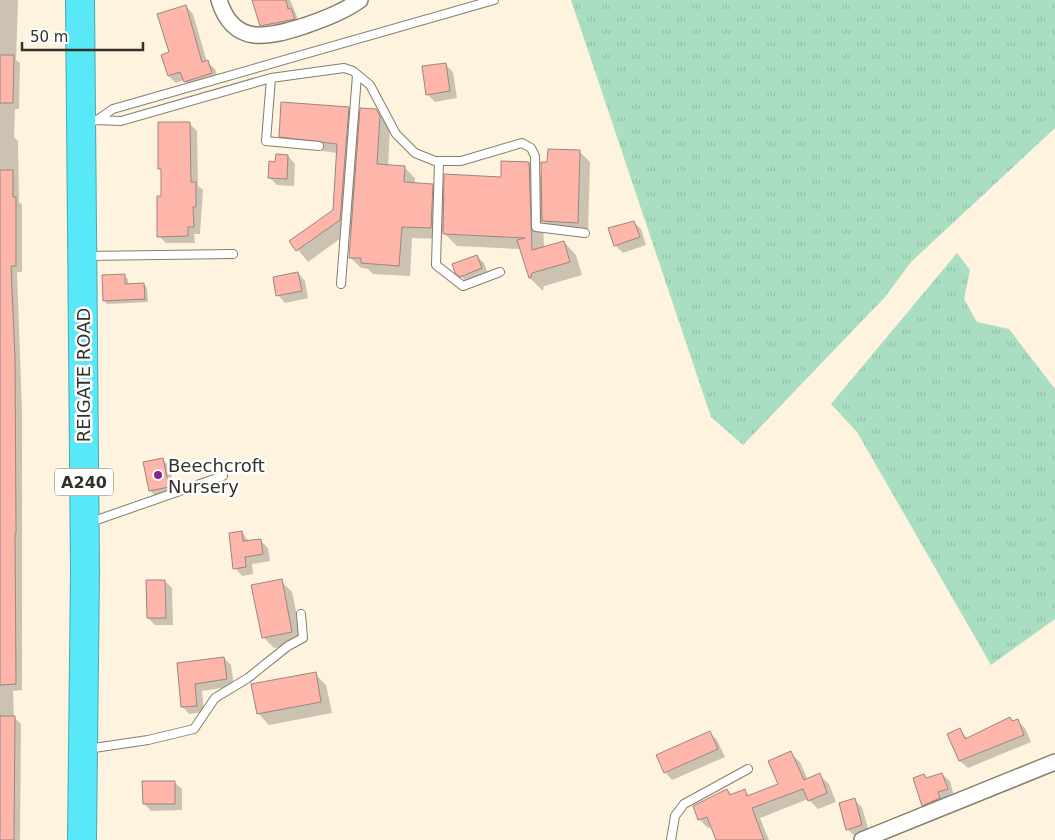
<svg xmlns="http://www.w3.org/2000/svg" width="1055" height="840" font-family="'DejaVu Sans',sans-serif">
  <defs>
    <pattern id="grass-tufts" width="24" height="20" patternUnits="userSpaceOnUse" patternTransform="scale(1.25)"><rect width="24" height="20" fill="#a9dec3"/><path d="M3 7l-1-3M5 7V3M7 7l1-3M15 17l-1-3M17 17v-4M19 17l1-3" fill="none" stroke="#92bfa8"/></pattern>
  </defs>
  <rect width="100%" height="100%" fill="#fef3df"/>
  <!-- grass -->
  <g fill="url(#grass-tufts)">
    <polygon points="571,0 1055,0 1055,128 911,262 885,297 743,445 711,417"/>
    <polygon points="957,253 970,270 964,299 977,322 1009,329 1055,389 1055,619 991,665 857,432 831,404"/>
  </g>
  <!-- shadow -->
  <g fill="#0003">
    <polygon points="0,0 18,0 16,60 20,63 19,109 15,109 14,137 18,141 19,202 22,205 22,272 17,272 22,411 22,690 13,691 14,717 21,724 20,840 0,840"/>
    <polygon points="253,0 290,0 301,26 268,32 261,25"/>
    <polygon points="186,6 193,14 207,62 215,69 219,81 192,89 184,80 176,83 169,76 170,53"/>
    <polygon points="445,64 453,72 457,98 435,102 427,94"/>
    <polygon points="348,108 360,120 376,110 390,128 388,166 405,168 415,178 415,184 432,185 445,197 502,178 529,163 542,176 549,164 579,151 590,162 588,233 554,232 543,221 544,248 564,242 576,255 582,275 544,286 543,291 530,278 521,249 457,246 442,231 442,239 412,238 410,276 373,274 368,269 361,268 350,257 352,230 308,262 291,241 334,210 337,153 291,147 280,136"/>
    <polygon points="189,123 197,131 198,186 203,190 200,234 194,234 195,243 166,243 159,236 163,172 159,168"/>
    <polygon points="288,156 295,164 294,186 277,185 270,178"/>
    <polygon points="634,222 641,229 646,245 623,253 615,245"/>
    <polygon points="477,256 484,263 489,276 468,283 457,272"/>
    <polygon points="298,273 305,281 308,298 285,303 278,295"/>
    <polygon points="124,276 128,279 128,285 144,284 147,288 148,302 107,304 104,300"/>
    <polygon points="162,459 170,467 175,495 158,498 150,491"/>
    <polygon points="242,532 249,542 261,541 268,548 270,561 252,564 253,574 242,576 235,568"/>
    <polygon points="165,581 172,588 173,625 155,625 148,618"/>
    <polygon points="281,581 292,592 303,643 274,648 263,637"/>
    <polygon points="224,658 231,665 234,686 202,691 204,712 189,714 182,706 178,664"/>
    <polygon points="315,674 326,685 332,713 269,725 258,713"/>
    <polygon points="1010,719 1014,722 1017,721 1025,728 1031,742 968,768 960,761 948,735 960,730 968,739"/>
    <polygon points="710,733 717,740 725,757 672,780 665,772"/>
    <polygon points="790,753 800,762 808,780 819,775 829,784 836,802 818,809 808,799 760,818 769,840 717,840 712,827 708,828 699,819 727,790 732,795 744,791 750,796 779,785"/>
    <polygon points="942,774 950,781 954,796 931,812 923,805 924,775 928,779"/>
    <polygon points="174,782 182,789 182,810 151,811 144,803"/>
    <polygon points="854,800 862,807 869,832 855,836 847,829"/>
  </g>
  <!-- building -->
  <g fill="#feb6aa" stroke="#9c8581">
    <polygon points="252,0 286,0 288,9 291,8 295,19 260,26"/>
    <polygon points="186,5 202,62 208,60 212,73 184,82 180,72 168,76 161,55 169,52 157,14"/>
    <polygon points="0,55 14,55 13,103 0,103"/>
    <polygon points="446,63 450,91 426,95 422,66"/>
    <polygon points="281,102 349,107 340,220 296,251 289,241 333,210 337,144 279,137"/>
    <polygon points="360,108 376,109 380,116 377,164 405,166 404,182 433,184 431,228 402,227 399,266 361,263 361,258 349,258"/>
    <polygon points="158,122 190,122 191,182 196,182 196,207 193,207 194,227 188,227 188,236 157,237 157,196 161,196 161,169 158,169"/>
    <polygon points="548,149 580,150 578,223 542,221 541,162 547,162"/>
    <polygon points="276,154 288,155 287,179 268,178 269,161 275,162"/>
    <polygon points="501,161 529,162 532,250 564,241 570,262 532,273 531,278 529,278 517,240 525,238 443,234 444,174 501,177"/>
    <polygon points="0,170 13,170 13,197 16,197 16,266 11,266 15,357 16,533 15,533 16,684 0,685"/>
    <polygon points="634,221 640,237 614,246 608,228"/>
    <polygon points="477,255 482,268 460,277 455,273 452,264"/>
    <polygon points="298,272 302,291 276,296 273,277"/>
    <polygon points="125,274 125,284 144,283 145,299 103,301 102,275"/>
    <polygon points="163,458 169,487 149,491 143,462"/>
    <polygon points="242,531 243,541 261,539 263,554 245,557 246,567 233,569 229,533"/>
    <polygon points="282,579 292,632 262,638 251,585"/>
    <polygon points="146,580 165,580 166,618 147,618"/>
    <polygon points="224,657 227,679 195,684 197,706 181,707 177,663"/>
    <polygon points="316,672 321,702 257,714 251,684"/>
    <polygon points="0,716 15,716 14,840 0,840"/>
    <polygon points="1010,717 1012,721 1018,719 1024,735 959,761 947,734 960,728 965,739"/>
    <polygon points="710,731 718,749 664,773 656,755"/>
    <polygon points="791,751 804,780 820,773 827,793 808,801 803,789 752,808 764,840 716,840 707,817 698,820 693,806 727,789 730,795 745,789 747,796 778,784 768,761"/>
    <polygon points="942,773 948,789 938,792 940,798 922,806 913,778 924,774 926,778"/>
    <polygon points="142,781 175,781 175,804 143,804"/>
    <polygon points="855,798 862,825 846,830 839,803"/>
  </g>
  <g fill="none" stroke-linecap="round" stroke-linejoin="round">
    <defs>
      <g id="lane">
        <polyline points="271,78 266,141 319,146"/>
        <polyline points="97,120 113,109 494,0"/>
        <polyline points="85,123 97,120 121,121 271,78 344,68 353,71 370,85 396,134 415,153 435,161 461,161 522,143 531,148 535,156 536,227 585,233"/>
        <polyline points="439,161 436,265 463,286 500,272"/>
        <polyline points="86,256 233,254"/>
        <polyline points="341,284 357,75"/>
        <polyline points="88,523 223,476"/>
        <polyline points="87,749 148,740 194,729 215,698 248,678 288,646 303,638 301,614"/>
        <polyline points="671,840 675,816 684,804 748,769"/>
      </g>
      <g id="street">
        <path d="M 219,0 C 233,46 267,38 304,26 C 324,19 343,12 360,0"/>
        <polyline points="862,840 1055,762"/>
      </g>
      <polyline id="highway" points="80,0 85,570 82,840"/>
    </defs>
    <!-- lane casing -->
    <use href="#lane" stroke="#877d6b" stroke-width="10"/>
    <!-- street casing -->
    <use href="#street" stroke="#877d6b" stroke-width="18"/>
    <!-- highway casing -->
    <use href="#highway" stroke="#4ca8af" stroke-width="30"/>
    <!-- lane -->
    <use href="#lane" stroke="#fff" stroke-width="8"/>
    <!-- street -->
    <use href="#street" stroke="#fff" stroke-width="15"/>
    <!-- highway -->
    <use href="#highway" stroke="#58e8f7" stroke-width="28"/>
  </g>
  <!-- markers -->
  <circle fill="#88248d" stroke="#fff" stroke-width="2" cx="158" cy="475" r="5"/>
  <g text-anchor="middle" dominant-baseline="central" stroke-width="5" stroke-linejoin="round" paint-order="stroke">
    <!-- shield labels -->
    <rect fill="#fff" stroke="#726f69" stroke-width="1" x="55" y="468.5" width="58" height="27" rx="4"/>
    <g font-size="16" font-weight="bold" fill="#353129">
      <text x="84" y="482">A240</text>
    </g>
    <!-- street labels -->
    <g font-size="18" fill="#353129" stroke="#fff">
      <text transform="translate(83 375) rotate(-90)">REIGATE ROAD</text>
    </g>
    <!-- poi labels -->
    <g font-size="18" fill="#353129" stroke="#fff" text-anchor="start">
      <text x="168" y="465">Beechcroft<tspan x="168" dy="21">Nursery</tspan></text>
    </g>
  </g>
  <!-- scale -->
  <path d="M22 42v8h121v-8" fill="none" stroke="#353129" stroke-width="2.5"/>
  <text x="30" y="42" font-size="15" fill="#353129" stroke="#ffffff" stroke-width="4" paint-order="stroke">50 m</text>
</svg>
